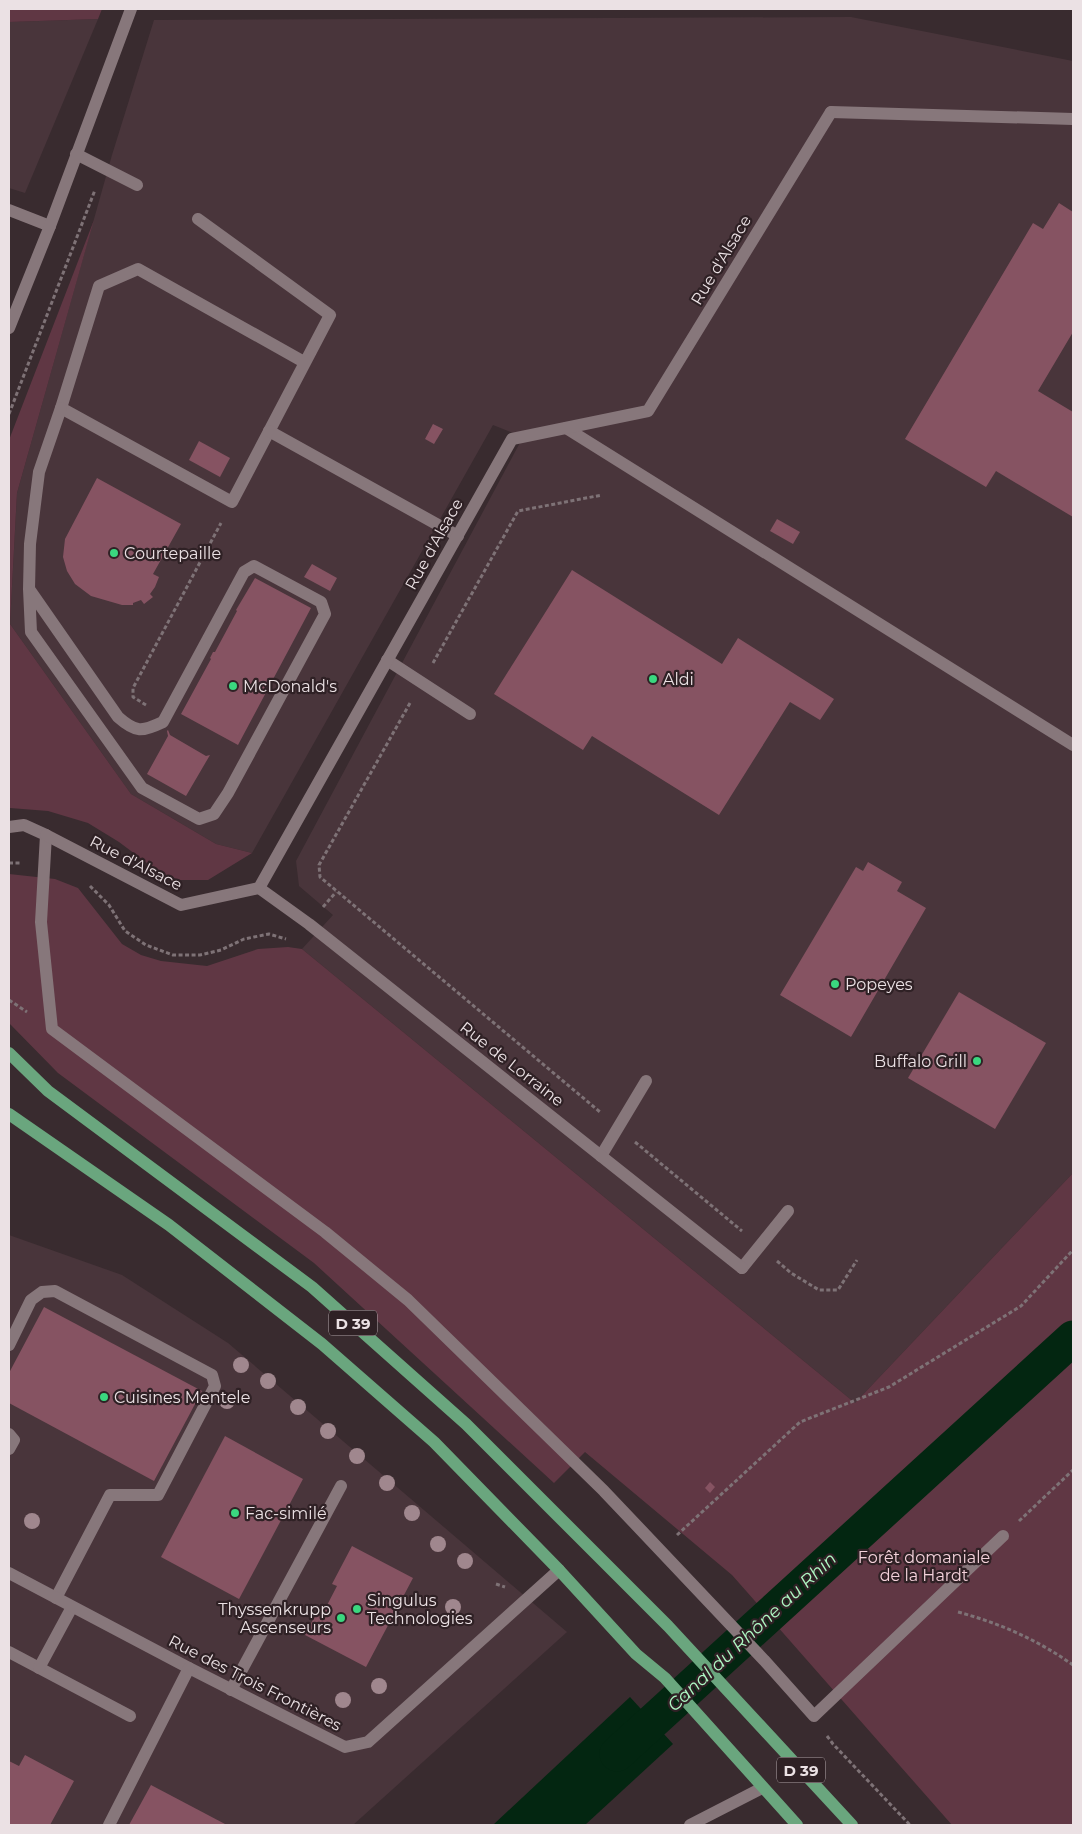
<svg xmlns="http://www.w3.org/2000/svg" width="1082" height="1834" font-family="Montserrat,sans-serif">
  <rect width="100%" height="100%" fill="#392b2f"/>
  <!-- built -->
  <g fill="#49353b">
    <polygon points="851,17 1073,61 1073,1173 855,1403 302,949 333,915 299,886 296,861 523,437 493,425 252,853 216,844 131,794 10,624 17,493 112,155 154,20"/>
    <polygon points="98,19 25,193 9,188 9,22"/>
    <polygon points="9,1235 122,1275 228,1343 567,1632 353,1825 9,1825"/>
  </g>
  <!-- green -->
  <g fill="#603744">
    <polygon points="9,9 102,9 98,19 9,22"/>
    <polygon points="94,220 17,493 10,624 131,794 216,844 252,853 208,880 180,880 163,875 119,842 88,823 48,811 10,808 9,805 9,440"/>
    <polygon points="9,874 55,879 78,888 122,944 141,955 161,961 207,966 258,949 288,947 302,949 855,1403 1073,1173 1073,1825 952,1825 732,1575 585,1452 554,1483 314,1263 58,1073 9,1023"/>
  </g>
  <!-- water -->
  <polygon fill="#032611" points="630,1697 673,1744 585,1825 493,1825"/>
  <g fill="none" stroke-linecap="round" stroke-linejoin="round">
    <!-- canal -->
    <polyline stroke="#032611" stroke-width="35" points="617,1754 1073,1338"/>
  </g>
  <!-- building -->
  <g fill="#865362">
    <polygon points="1059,203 1073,212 1073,332 1038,391 1073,412 1073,517 996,471 986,487 905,439 1033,223 1043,229"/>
    <polygon points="433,424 443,429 434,444 425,439"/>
    <polygon points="199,441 230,458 220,477 189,460"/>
    <polygon points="97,478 181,524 153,574 159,577 155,587 150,594 153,597 144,604 141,600 133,603 133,605 122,605 91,596 75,584 67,571 63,557 65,539"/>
    <polygon points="777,519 800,532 793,544 770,531"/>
    <polygon points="312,564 337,578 330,591 304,577"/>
    <polygon points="572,570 722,664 738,638 834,699 820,720 790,702 719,815 592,736 583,750 494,694"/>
    <polygon points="255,578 311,608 238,745 181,714 211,659 210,658 213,652 215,652 237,611 236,610"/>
    <polygon points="168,730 170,735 206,756 210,755 186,796 147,774 168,736 167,731"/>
    <polygon points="868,862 902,882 897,891 926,908 851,1037 780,995 856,867 863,871"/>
    <polygon points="959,992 1046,1043 995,1129 908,1078"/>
    <polygon points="44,1307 202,1391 154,1481 9,1403 9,1373"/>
    <polygon points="225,1436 303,1479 239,1599 161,1557"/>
    <polygon points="710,1482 715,1487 710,1493 705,1488"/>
    <polygon points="352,1546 413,1578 366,1667 305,1635 319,1608 324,1611 337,1586 332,1584"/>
    <polygon points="25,1755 74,1781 50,1825 9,1825 9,1761 19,1766"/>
    <polygon points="151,1785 225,1824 224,1825 129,1825"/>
  </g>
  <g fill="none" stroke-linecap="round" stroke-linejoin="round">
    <!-- path -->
    <g stroke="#7e7276" stroke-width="3" stroke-dasharray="4 2.5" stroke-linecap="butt">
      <polyline points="9,414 95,190"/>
      <polyline points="433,663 518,511 602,495"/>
      <polyline points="410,703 319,865 320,877 600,1112"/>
      <polyline points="146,705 133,697 133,688 221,523"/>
      <polyline points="9,863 21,863"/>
      <polyline points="90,886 109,905 125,931 146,945 173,955 200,955 221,950 244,939 269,934 286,939"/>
      <polyline points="323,907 336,892"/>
      <polyline points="9,1000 27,1012"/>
      <polyline points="635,1142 742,1231"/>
      <polyline points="777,1261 791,1273 819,1290 838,1290 857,1260"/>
      <polyline points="1019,1521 1073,1470"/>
      <polyline points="677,1535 800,1422 889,1387 1021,1306 1073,1250"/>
      <polyline points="496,1584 505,1587"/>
      <path d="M 958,1612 C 999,1623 1038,1640 1073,1665"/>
      <polyline points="827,1736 833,1744 910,1825"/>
    </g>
    <!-- lane -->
    <g stroke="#87777b" stroke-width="12">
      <polyline points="831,112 1073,119"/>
      <polyline points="76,154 137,185"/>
      <polyline points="198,219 330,315 232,502 61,408 99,286 138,269 304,362"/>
      <polyline points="566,428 1073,745"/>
      <polyline points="269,431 458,536"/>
      <path d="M 29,589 L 118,717 C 136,733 142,732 163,722 L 244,572 L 254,566 L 321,602 L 325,614 L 228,793 L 214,814 L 199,819 L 142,788 L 31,632 L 29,589 L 30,544 L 39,472 L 61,408"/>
      <polyline points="387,660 470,714"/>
      <polyline points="9,827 24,825 46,835 41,922 52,1029 325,1232 408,1300 604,1491 764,1660 814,1716 1003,1536"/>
      <polyline points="601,1156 646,1081"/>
      <polyline points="742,1268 788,1211"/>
      <polyline points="9,1345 31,1300 42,1292 55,1291 212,1375 215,1386 158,1495 110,1495 56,1598"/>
      <polyline points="9,1434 14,1440 9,1449"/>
      <polyline points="9,1652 130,1716"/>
      <polyline points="39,1668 72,1607"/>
      <polyline points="231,1690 341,1486"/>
      <polyline points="690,1825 762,1788"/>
    </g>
    <!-- street -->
    <g stroke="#87777b" stroke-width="12">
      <polyline points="9,210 50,226"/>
      <polyline points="46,835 181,905 259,888 512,439 648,411 831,112"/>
      <polyline points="259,888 309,924 742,1268"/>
      <polyline points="9,1573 189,1668 345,1747 368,1742 559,1570"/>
      <polyline points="109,1825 189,1668"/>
    </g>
    <!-- secondary -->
    <polyline stroke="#87777b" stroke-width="12" points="9,328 50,226 131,9"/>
    <!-- primary -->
    <g stroke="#6aa67e" stroke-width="12">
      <polyline points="9,1053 48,1091 312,1287 466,1424 668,1626 852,1825"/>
      <polyline points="9,1114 169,1225 322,1344 434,1442 559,1570 636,1654 665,1678 797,1825"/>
    </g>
  </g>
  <!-- trees -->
  <g fill="#a0878e">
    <circle cx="241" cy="1365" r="8"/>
    <circle cx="268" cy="1381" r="8"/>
    <circle cx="227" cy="1401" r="8"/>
    <circle cx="298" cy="1407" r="8"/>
    <circle cx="328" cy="1431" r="8"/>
    <circle cx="357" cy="1456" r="8"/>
    <circle cx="387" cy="1483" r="8"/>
    <circle cx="412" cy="1513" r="8"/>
    <circle cx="32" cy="1521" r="8"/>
    <circle cx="438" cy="1544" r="8"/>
    <circle cx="465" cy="1561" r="8"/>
    <circle cx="453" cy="1607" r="8"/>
    <circle cx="379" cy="1686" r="8"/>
    <circle cx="343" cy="1700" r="8"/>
  </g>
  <!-- markers -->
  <g fill="#3ad77f" stroke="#2f2125" stroke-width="2">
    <circle cx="114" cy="553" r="5"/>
    <circle cx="653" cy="679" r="5"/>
    <circle cx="233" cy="686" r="5"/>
    <circle cx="835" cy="984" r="5"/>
    <circle cx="977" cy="1061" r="5"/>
    <circle cx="104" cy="1397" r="5"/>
    <circle cx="235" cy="1513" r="5"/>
    <circle cx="357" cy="1609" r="5"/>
    <circle cx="341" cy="1618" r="5"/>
  </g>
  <g text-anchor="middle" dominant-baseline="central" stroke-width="4.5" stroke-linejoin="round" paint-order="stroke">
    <!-- shield labels -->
    <g fill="#2f2125" stroke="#b3a7ab" stroke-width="1">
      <rect x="329" y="1310.5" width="48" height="25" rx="4"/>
      <rect x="777" y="1757.5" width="48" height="25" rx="4"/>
    </g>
    <g font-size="15" font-weight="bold" fill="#ebe1e4">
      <text x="353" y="1323">D 39</text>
      <text x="801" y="1770">D 39</text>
    </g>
    <!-- street labels -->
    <g font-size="16" fill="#ebe1e4" stroke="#2f2125">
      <text transform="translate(721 260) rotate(-59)">Rue d'Alsace</text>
      <text transform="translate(434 544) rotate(-61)">Rue d'Alsace</text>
      <text transform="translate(136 863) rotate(27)">Rue d'Alsace</text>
      <text transform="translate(512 1064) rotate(38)">Rue de Lorraine</text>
      <text transform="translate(255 1683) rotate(27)">Rue des Trois Frontières</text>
    </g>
    <!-- poi labels -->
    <g font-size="16" fill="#ebe1e4" stroke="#2f2125" text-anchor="start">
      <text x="124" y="553">Courtepaille</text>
      <text x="663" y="679">Aldi</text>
      <text x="243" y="686">McDonald's</text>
      <text x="845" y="984">Popeyes</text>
      <text x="967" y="1061" text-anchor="end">Buffalo Grill</text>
      <text x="114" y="1397">Cuisines Mentele</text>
      <text x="245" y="1513">Fac-similé</text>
      <text x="367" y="1600">Singulus<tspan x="367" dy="18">Technologies</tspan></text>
      <text x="331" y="1609" text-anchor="end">Thyssenkrupp<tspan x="331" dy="18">Ascenseurs</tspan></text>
    </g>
    <!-- park labels -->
    <g font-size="16" fill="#f4d2db" stroke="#2f2125">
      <text x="924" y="1557">Forêt domaniale<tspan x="924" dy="18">de la Hardt</tspan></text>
    </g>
    <!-- water labels -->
    <g font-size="18" font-style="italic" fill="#aff8c4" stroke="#2f2125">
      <text transform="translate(752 1632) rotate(-43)">Canal du Rhône au Rhin</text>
    </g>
  </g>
  <!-- border -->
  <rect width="1082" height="1834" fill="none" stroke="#ebe1e4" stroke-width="20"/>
</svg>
